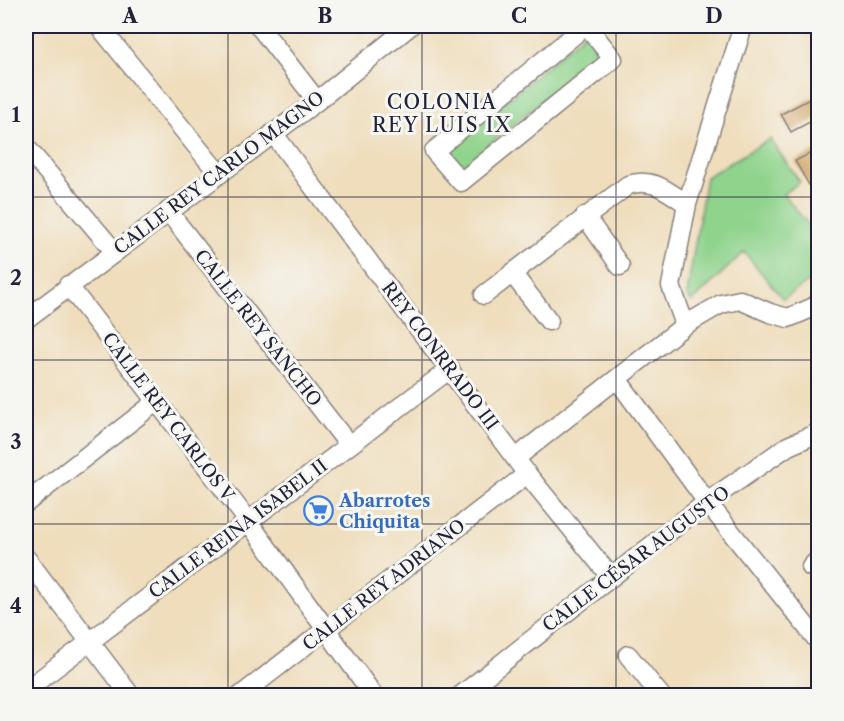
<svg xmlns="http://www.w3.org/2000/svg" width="844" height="721" font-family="'Libre Caslon Text',serif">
  <rect width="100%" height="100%" fill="#f6f6f2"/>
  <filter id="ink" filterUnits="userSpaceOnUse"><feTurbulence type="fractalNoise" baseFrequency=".0167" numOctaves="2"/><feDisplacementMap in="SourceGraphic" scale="12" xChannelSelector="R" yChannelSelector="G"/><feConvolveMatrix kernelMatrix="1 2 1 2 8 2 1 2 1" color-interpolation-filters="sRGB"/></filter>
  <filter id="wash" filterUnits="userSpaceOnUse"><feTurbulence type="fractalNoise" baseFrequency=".008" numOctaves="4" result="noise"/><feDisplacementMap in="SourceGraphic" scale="24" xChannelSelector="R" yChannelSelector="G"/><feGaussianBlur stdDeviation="1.35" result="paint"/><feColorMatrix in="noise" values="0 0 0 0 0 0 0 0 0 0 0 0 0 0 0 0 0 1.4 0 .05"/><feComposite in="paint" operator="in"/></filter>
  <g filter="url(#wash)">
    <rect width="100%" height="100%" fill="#efddbb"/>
    <!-- green -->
    <g fill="#8fd38c" stroke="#587a64" stroke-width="1.5">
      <polygon points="586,32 602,51 462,167 447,153"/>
      <polygon points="770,139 800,182 783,194 818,236 818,275 783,299 744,252 692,302 687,294 706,177"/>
    </g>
    <g id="blocks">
      <!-- building -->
      <g fill="#cf9e5c">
        <polygon points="819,94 819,117 791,132 781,114"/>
        <polygon points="819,149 819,180 809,185 795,161"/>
      </g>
    </g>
  </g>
  <g filter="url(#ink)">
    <use href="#blocks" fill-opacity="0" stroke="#88807b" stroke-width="1.5"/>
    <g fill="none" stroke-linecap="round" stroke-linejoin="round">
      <defs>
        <g id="minor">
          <polyline points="99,26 219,174"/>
          <polyline points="259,26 317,101"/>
          <polyline points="585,26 434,151 461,182 613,59 587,26"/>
          <polyline points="273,133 527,474 610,576"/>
          <polyline points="26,147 114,251"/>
          <polyline points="168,211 349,445"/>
          <polyline points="585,216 620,266"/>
          <polyline points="512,273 549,321"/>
          <polyline points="68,285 248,521 374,696"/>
          <path d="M 484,295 L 628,185 C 653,177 667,191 687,204"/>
          <polyline points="26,319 317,101 410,26"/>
          <polyline points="685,325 671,286 687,204 743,26"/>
          <polyline points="617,379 707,502 818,641"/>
          <polyline points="516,458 685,325 721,304 740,300 770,313 788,318 814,307 818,303"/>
          <polyline points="26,503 156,402"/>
          <polyline points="26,558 131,696"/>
          <polyline points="811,567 818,560"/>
          <polyline points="628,655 661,696"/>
          <polyline points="26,690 450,369"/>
          <polyline points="240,696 527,474"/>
          <polyline points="460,696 707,502 788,446 818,433"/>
        </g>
      </defs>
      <!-- minor casing -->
      <use href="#minor" stroke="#88807b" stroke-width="21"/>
      <!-- minor -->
      <use href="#minor" stroke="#fff" stroke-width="18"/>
    </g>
  </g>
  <!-- grid -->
  <path fill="none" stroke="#22223b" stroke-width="1.5" stroke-opacity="0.55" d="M 228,26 L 228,696M 422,26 L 422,696M 616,26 L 616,696M 26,197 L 818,197M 26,360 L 818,360M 26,524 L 818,524"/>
  <!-- icons -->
  <defs>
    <symbol id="supermarket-ring" viewBox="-11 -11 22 22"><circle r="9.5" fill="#f6f6f2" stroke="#3f7fe0" stroke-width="1.5"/><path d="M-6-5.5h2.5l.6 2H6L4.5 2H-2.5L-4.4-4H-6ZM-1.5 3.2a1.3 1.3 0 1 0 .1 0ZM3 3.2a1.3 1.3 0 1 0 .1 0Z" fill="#3f7fe0"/></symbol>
  </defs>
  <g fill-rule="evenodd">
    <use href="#supermarket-ring" x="302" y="494" width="33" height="33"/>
  </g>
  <g text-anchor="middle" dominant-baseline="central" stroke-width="6" stroke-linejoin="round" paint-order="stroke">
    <!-- street labels -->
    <g font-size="18" fill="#22223b" stroke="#f6f6f2">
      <text transform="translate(219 173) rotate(-37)">CALLE REY CARLO MAGNO</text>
      <text transform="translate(258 328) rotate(52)">CALLE REY SANCHO</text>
      <text transform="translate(440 356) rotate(53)">REY CONRRADO III</text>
      <text transform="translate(168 417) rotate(53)">CALLE REY CARLOS V</text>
      <text transform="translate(238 529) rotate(-37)">CALLE REINA ISABEL II</text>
      <text transform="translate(636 559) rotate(-37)">CALLE CÉSAR AUGUSTO</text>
      <text transform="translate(384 585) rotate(-38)">CALLE REY ADRIANO</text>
    </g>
    <!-- shop labels -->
    <g font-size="18" font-weight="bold" fill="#366cbe" stroke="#f6f6f2" text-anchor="start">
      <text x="339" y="501">Abarrotes<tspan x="339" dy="21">Chiquita</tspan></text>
    </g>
    <!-- neighbourhood labels -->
    <g font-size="20" letter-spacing="1.5" fill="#22223b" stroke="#f6f6f2">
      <text x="442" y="102">COLONIA<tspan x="442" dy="23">REY LUIS IX</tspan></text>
    </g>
  </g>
  <!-- margin -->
  <rect width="844" height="721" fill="none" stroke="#f6f6f2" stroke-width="66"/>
  <rect x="33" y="33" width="778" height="655" fill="none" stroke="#22223b" stroke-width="2"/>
  <g font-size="20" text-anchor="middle" font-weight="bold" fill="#22223b">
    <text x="130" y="23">A</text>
    <text x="325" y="23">B</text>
    <text x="519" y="23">C</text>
    <text x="714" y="23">D</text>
    <text x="16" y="122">1</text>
    <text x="16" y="285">2</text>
    <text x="16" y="449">3</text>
    <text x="16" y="613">4</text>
  </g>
</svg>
